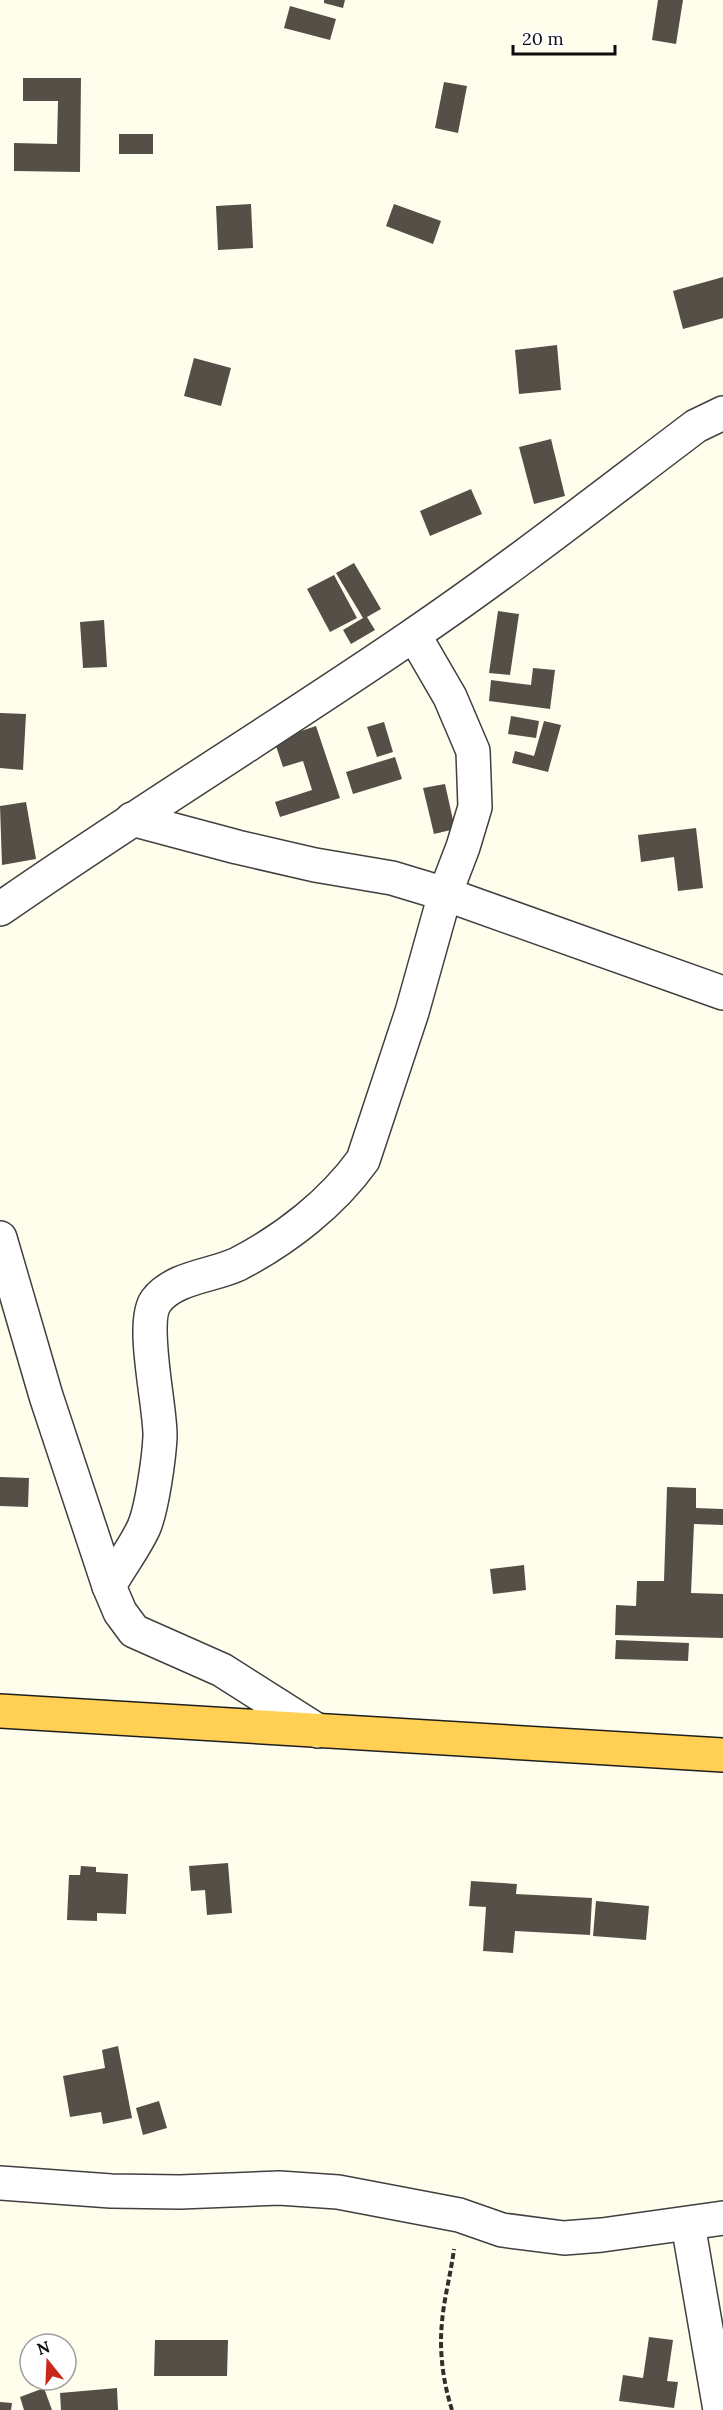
<svg xmlns="http://www.w3.org/2000/svg" width="723" height="2410" font-family="Lora,serif">
  <rect width="100%" height="100%" fill="#fffeec"/>
  <!-- building -->
  <g fill="#564f48">
    <polygon points="324,0 345,0 343,8 324,3"/>
    <polygon points="658,0 683,0 676,44 652,40"/>
    <polygon points="290,6 336,19 330,40 284,28"/>
    <polygon points="23,78 81,78 80,172 14,171 14,143 57,144 58,101 23,101"/>
    <polygon points="444,82 467,86 458,133 435,128"/>
    <rect x="119" y="134" width="34" height="20"/>
    <polygon points="251,204 253,248 218,250 216,206"/>
    <polygon points="394,204 441,221 433,244 386,226"/>
    <polygon points="723,277 723,318 683,329 673,291"/>
    <polygon points="557,345 561,390 519,394 515,350"/>
    <polygon points="194,358 231,368 221,406 184,396"/>
    <polygon points="551,439 565,496 534,504 519,447"/>
    <polygon points="471,489 482,514 430,536 420,511"/>
    <polygon points="354,563 381,609 367,617 375,630 351,644 343,630 363,618 336,573"/>
    <polygon points="334,575 357,618 330,632 307,589"/>
    <polygon points="498,611 519,614 510,675 489,673"/>
    <polygon points="104,620 107,667 83,668 80,622"/>
    <polygon points="533,668 555,670 550,709 489,701 491,680 531,685"/>
    <polygon points="0,713 26,714 23,770 0,768"/>
    <polygon points="511,716 539,721 536,738 508,734"/>
    <polygon points="544,721 561,725 548,772 512,763 515,751 534,756"/>
    <polygon points="384,722 393,752 377,757 367,727"/>
    <polygon points="316,726 340,798 280,817 275,802 312,790 303,761 283,767 274,740"/>
    <polygon points="395,757 402,779 353,794 346,772"/>
    <polygon points="445,784 455,829 434,834 423,788"/>
    <polygon points="26,802 36,859 2,865 0,806"/>
    <polygon points="696,828 703,888 678,891 674,857 641,862 638,835"/>
    <polygon points="0,1477 29,1478 28,1507 0,1506"/>
    <polygon points="667,1487 696,1488 696,1508 723,1509 723,1525 694,1524 691,1593 723,1594 723,1638 615,1635 616,1605 636,1606 637,1581 664,1581"/>
    <polygon points="524,1565 526,1590 493,1594 490,1569"/>
    <polygon points="616,1640 689,1643 688,1661 615,1659"/>
    <polygon points="228,1863 232,1913 207,1915 205,1890 191,1891 189,1866"/>
    <polygon points="81,1866 96,1867 96,1872 128,1874 126,1914 97,1913 97,1921 67,1920 69,1875 80,1875"/>
    <polygon points="471,1881 517,1884 516,1894 592,1898 590,1935 515,1931 513,1953 483,1951 486,1907 469,1906"/>
    <polygon points="596,1901 649,1906 646,1940 593,1936"/>
    <polygon points="118,2046 132,2118 103,2124 101,2112 70,2117 63,2076 105,2068 102,2050"/>
    <polygon points="159,2101 167,2128 143,2135 136,2108"/>
    <polygon points="649,2337 673,2340 667,2381 678,2382 674,2408 619,2401 623,2375 643,2378"/>
    <polygon points="155,2340 228,2340 227,2376 154,2376"/>
    <polygon points="44,2388 52,2410 24,2410 20,2397"/>
    <polygon points="117,2388 118,2410 61,2410 60,2393"/>
    <polygon points="0,2402 12,2403 11,2410 0,2410"/>
  </g>
  <g fill="none" stroke-linecap="round" stroke-linejoin="round">
    <defs>
      <g id="minor">
        <polyline points="132,819 237,847 315,865 392,878 445,894 723,993"/>
        <path d="M 0,909 C 135,815 276,729 412,636 C 509,570 602,497 696,426 L 723,413"/>
        <polyline points="0,1238 46,1396 109,1586 120,1612 134,1631 222,1670 318,1731"/>
        <path d="M 109,1586 C 120,1566 135,1547 144,1527 C 152,1508 159,1458 160,1437 C 161,1408 140,1323 156,1301 C 174,1277 213,1276 238,1264 C 286,1239 332,1203 363,1160 L 412,1012 L 445,894 L 463,847 L 475,807 L 473,751 L 450,697 L 414,635"/>
        <polyline points="0,2183 111,2191 180,2192 279,2188 338,2192 459,2215 502,2230 564,2238 602,2235 723,2218"/>
        <polyline points="688,2224 720,2410"/>
      </g>
      <polyline id="trunk" points="0,1711 723,1755"/>
    </defs>
    <!-- minor casing -->
    <use href="#minor" stroke="#404040" stroke-width="36"/>
    <!-- trunk casing -->
    <use href="#trunk" stroke="#1e1e1e" stroke-width="36"/>
    <!-- path -->
    <path stroke="#2f2f2f" stroke-width="4" stroke-dasharray="6 3" stroke-linecap="butt" d="M 452,2410 C 443,2382 439,2351 442,2322 C 444,2298 451,2273 454,2249"/>
    <!-- minor -->
    <use href="#minor" stroke="#fff" stroke-width="33"/>
    <!-- trunk -->
    <use href="#trunk" stroke="#ffd053" stroke-width="33"/>
  </g>
  <!-- north arrow -->
  <g transform="translate(48 2362) rotate(342)"><circle r="28" fill="#ffffff" stroke="#9e9e9e" stroke-width="1.5"/>
  <path d="M0-4.5L10 22L0 15L-10 22Z" fill="#c82719"/>
  <text y="-9" font-size="16" font-weight="bold" text-anchor="middle" fill="#0d0d0d">N</text>
  </g>
  <!-- scale -->
  <path d="M513 45v9h102v-9" fill="none" stroke="#0d0d0d" stroke-width="3"/>
  <text x="522" y="45" font-size="18" fill="#0d0d0d" stroke="#ffffff" stroke-width="4.5" paint-order="stroke">20 m</text>
</svg>
